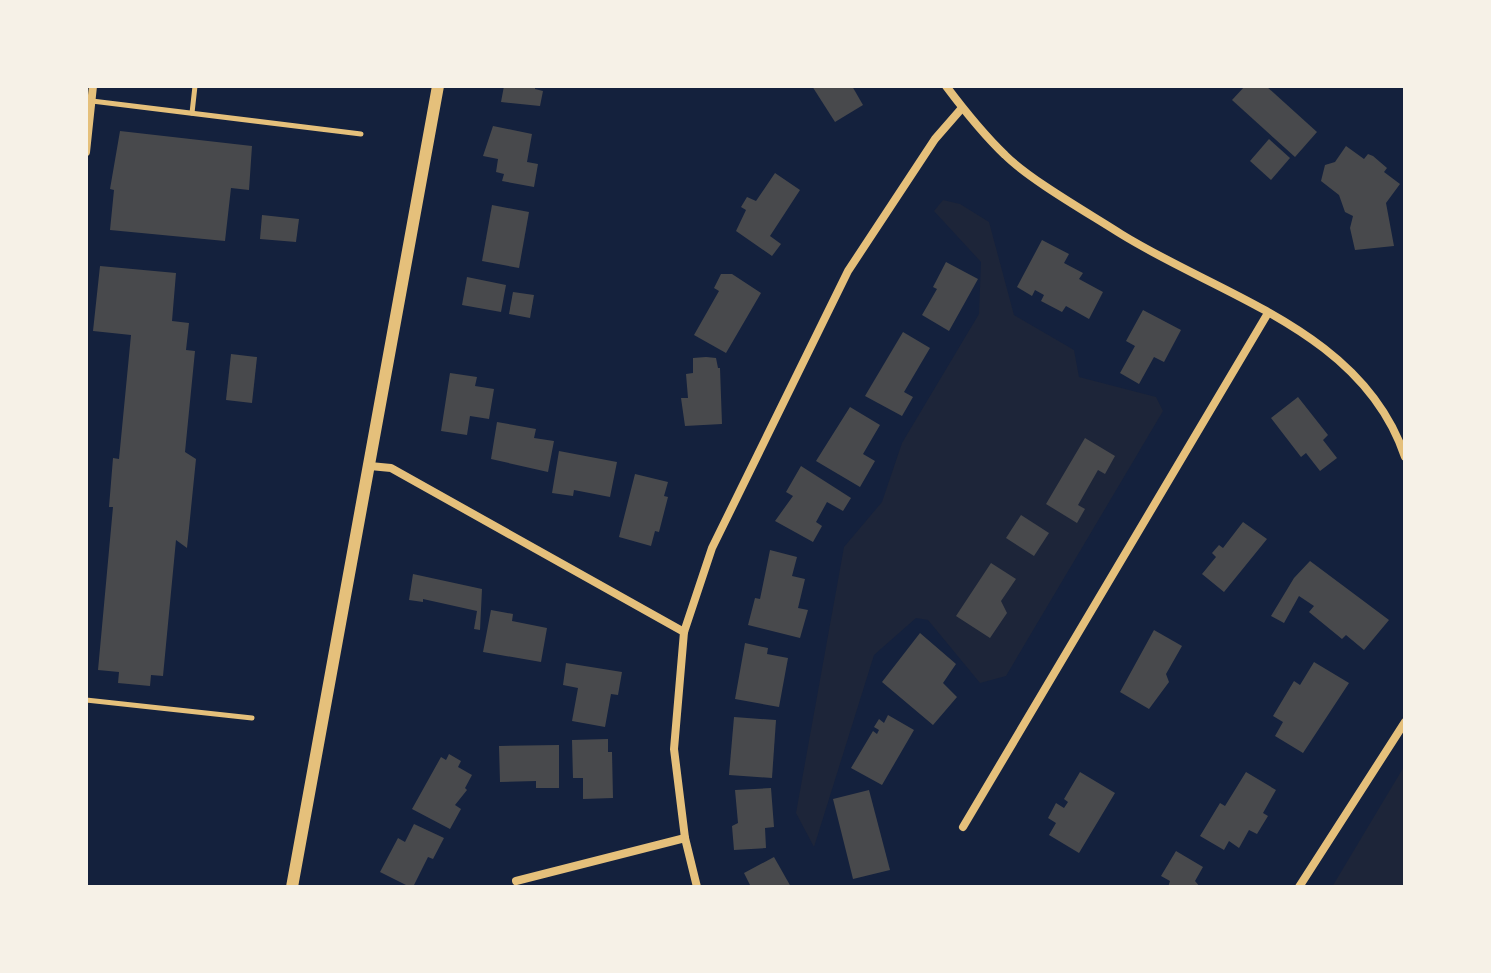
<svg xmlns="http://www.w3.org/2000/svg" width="1491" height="973" font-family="Arial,sans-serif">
  <rect width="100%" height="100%" fill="#14213d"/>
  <!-- green -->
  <g fill="#1d2539">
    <polygon points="943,200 960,204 989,222 1014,315 1074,350 1079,377 1156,397 1163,411 1006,676 980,683 928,620 916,618 874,655 814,847 796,813 844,547 882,502 902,443 979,314 981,262 934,211"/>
    <polygon points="1405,765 1405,887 1332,887"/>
  </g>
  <!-- building -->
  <g fill="#48494c">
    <polygon points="504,86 535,86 535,89 543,91 540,106 501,102"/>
    <polygon points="812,86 852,86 863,105 835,122"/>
    <polygon points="1245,86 1266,86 1317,132 1295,157 1232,100"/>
    <polygon points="493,126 532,134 527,162 538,164 534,187 502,181 504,174 496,172 498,159 483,156"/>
    <polygon points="120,131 252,146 249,190 231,188 225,241 110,230 114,190 110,189"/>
    <polygon points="1269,139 1290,158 1271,180 1250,161"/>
    <polygon points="1346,146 1364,159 1368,154 1373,156 1387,168 1384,172 1400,184 1386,203 1394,246 1355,250 1350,228 1353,216 1345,212 1339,195 1321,181 1325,165 1335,162"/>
    <polygon points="775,173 800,190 770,236 781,244 772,256 736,231 746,210 741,207 747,197 756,201"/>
    <polygon points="492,205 529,212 519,268 482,261"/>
    <polygon points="262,215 299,219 296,242 260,239"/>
    <polygon points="1042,240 1069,254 1064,263 1083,273 1079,279 1103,292 1089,319 1066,306 1062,312 1041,301 1044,295 1035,290 1032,296 1017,287"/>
    <polygon points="946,262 978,279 949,331 922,315 937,289 933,287"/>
    <polygon points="100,266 176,273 172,321 189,323 186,350 195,351 185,452 196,459 187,548 176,540 163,676 151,675 150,686 118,683 119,672 98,670 113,507 109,507 113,458 119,459 131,335 93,331"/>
    <polygon points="721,274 732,274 761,293 726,353 694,335 719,291 714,288"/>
    <polygon points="467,277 506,285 501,312 462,305"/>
    <polygon points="513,292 534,295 530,318 509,314"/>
    <polygon points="1143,310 1181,330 1164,362 1154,357 1139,384 1120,373 1135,346 1126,341"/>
    <polygon points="903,332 930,348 904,392 913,397 902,416 865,396"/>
    <polygon points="231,354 257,357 252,403 226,400"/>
    <polygon points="706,357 716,358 718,368 720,368 722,424 685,426 681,398 688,398 686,374 693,373 693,358"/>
    <polygon points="450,373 477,377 475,386 494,389 489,419 470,416 467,435 441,431"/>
    <polygon points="1298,397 1328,435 1323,440 1337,458 1320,471 1306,453 1301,457 1271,418"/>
    <polygon points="850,407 880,425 863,454 875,461 860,487 816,461"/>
    <polygon points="497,422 536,429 534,438 554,441 548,472 491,459"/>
    <polygon points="1085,438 1115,456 1105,474 1098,470 1078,505 1085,509 1077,523 1046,504"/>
    <polygon points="559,451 617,462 610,497 574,490 573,496 552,493"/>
    <polygon points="801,466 851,498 843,511 827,502 816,522 822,526 813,542 775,521 793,496 786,492"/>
    <polygon points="635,474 668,482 664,496 668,497 659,532 655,531 651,546 619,537"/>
    <polygon points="1021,515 1049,533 1034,556 1006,538"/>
    <polygon points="1243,522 1267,539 1224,592 1202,574 1216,557 1212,553 1219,545 1223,548"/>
    <polygon points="770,550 797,557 792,576 805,579 798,608 808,610 800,638 748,625 755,598 760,599"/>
    <polygon points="1310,561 1389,620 1364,650 1346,635 1342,639 1309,612 1314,606 1299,596 1284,623 1271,616 1294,578"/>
    <polygon points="991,563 1016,579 1001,601 1007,613 990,638 956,616"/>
    <polygon points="413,574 482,589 480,630 474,629 477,611 423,599 423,602 409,600"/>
    <polygon points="491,610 513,614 512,621 547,628 541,662 483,652"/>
    <polygon points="1154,630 1182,646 1166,674 1169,682 1149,709 1120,692"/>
    <polygon points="920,633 956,664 943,683 957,697 933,725 882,682"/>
    <polygon points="745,643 768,648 767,654 788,658 779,707 735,699"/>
    <polygon points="1314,662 1349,683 1303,753 1275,736 1283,722 1273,716 1294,681 1300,685"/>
    <polygon points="566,663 622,672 618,695 611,694 605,727 572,721 578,688 563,685"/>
    <polygon points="888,715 914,730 882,785 851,768 873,731 877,734 879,730 874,727 879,719 884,723"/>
    <polygon points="734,717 776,720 772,778 729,775"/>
    <polygon points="608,739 608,752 612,752 613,798 583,799 583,778 573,778 572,740"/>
    <polygon points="559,745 559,788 536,788 536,781 500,782 499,746"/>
    <polygon points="449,754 461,761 458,767 472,775 465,788 467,790 455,805 461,809 450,829 412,809 441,757 446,760"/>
    <polygon points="1080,772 1115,793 1079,853 1049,835 1056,823 1048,818 1056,803 1064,808 1068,802 1064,799"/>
    <polygon points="1246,772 1276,790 1263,813 1268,816 1257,834 1249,830 1239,848 1229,841 1224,850 1200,836 1220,803 1225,806"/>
    <polygon points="771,788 774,827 765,828 766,848 734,850 732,826 738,823 735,790"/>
    <polygon points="869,790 890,870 853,879 833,799"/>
    <polygon points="414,824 444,838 433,859 428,857 413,887 410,887 380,872 398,838 405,842"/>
    <polygon points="1176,851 1203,867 1195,881 1200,887 1168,887 1170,881 1161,876"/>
    <polygon points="774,857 791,887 751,887 744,873"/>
  </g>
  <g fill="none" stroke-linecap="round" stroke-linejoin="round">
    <!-- service -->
    <g stroke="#e5c07b" stroke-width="5">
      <polyline points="92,101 361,134"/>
      <polyline points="192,113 195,86"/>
      <polyline points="86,700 252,718"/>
    </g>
    <!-- minor -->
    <g stroke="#e5c07b" stroke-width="8">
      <path d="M 946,86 C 964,110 983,134 1005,155 C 1030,180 1090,214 1121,234 C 1223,297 1363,332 1405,457"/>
      <polyline points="86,152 93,86"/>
      <polyline points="370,466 391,468 684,632"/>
      <polyline points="963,827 1268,313"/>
      <polyline points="516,881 685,838"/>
      <polyline points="697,887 685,838 674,749 684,632 712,548 848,271 935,139 962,108"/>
      <polyline points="1299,887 1405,722"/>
    </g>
    <!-- tertiary -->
    <polyline stroke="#e5c07b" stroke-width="12" points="292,887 438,86"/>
  </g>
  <!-- border -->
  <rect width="1491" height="973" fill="none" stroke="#f6f1e7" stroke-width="176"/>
</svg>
